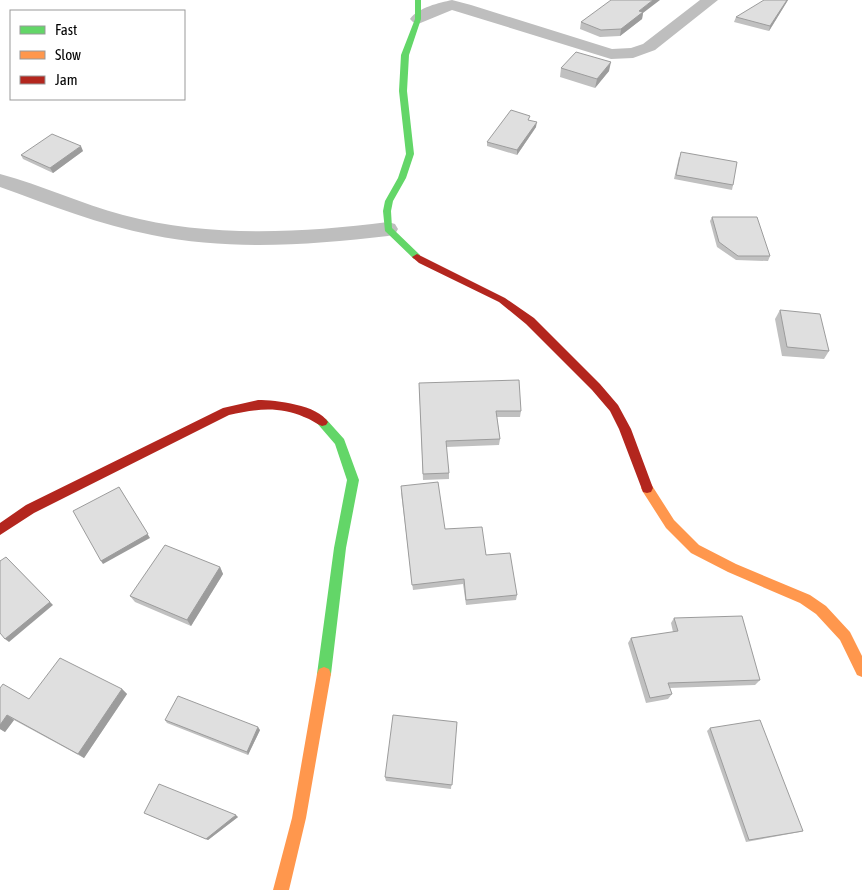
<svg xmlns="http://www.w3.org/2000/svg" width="862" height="890" font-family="'Asap Condensed',sans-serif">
  <rect width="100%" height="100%" fill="#fff"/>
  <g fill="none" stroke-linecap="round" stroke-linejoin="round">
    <!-- street -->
    <g fill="#bebebe" fill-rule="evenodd">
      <path d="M 452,0 L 471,5 L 612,49 L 631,48 L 643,44 L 700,0 L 718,0 L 655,50 L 633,58 L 611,59 L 452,10 L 418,24 L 413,22 L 410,19 C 419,7 439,3 452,0 Z"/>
      <path d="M 0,174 C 42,185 81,204 123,215 C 210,238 300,233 388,222 L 395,224 L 398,229 L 395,234 L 388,236 C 310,245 230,251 152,235 C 100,225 50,205 0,187 Z"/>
    </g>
    <!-- fast -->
    <g fill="#63d668" fill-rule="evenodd">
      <polygon points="415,0 421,0 421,19 409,55 407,91 414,154 406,178 393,201 391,211 392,228 420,255 420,259 414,259 385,231 383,211 385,201 398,178 406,154 399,91 401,55 415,19"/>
      <polygon points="322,418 326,419 344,439 359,480 346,548 331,674 329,679 324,681 319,679 317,674 334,548 347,480 335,444 316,422 318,419"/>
    </g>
    <!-- slow -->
    <g fill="#ff974d" fill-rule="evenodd">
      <polygon points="647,483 651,484 674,520 699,545 736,564 810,595 826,606 850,632 862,656 862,677 857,675 840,640 816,614 800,603 728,572 691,553 666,528 643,492 641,488 643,484"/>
      <polygon points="324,667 329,669 331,674 306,818 289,890 273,890 292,818 317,674 319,669"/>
    </g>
    <!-- jam -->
    <g fill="#b3261e" fill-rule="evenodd">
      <polygon points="417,254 505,298 534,318 600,384 618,405 631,429 653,488 651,492 647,493 643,492 619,429 610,411 592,390 526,324 499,302 419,263 412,257"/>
      <path d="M 258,400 C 276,400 318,405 328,422 L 326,425 L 322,426 C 316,424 311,419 304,417 C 279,406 255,409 229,415 L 34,513 L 0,535 L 0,523 L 26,505 L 223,408 Z"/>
    </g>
  </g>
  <!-- wall -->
  <g fill="#c0c0c0">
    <polygon points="788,0 769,31 734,22 736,17"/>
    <polygon points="643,13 642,19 620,36 600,37 580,29 581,22"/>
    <polygon points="561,68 609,71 595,88 560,77"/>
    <polygon points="530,121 536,127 517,155 487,146 487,142"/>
    <polygon points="83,151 53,173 23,159 21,155"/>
    <polygon points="679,157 733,185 732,190 674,179"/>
    <polygon points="712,217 770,256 768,261 736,260 717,247 710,221"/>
    <polygon points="780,310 829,351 824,359 782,356 775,319"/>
    <polygon points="419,383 521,411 520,417 497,417 500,439 499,445 446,447 449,473 449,479 423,480"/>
    <polygon points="401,492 445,529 486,555 517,595 516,600 466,605 463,584 413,590"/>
    <polygon points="220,567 223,574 191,626 135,602 130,596"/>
    <polygon points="674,618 760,680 755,685 669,688 672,694 668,699 646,703 628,643 631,638 673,632 671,623"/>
    <polygon points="0,688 29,699 122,689 127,694 84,758 14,720 5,732 0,729"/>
    <polygon points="165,720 260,730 248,755 167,723"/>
    <polygon points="457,722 451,789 386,781 385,777"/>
    <polygon points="710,728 803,831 800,832 746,842 707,731"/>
    <polygon points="144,813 238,817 208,840"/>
  </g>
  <!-- shaded-wall -->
  <g fill="#9c9c9c">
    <polygon points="653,0 660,0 643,13 642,19 620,36 621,29 639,11"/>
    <polygon points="787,0 788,0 769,31 770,26"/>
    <polygon points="611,62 609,71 595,88 597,79"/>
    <polygon points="537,122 536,127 517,155 517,150"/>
    <polygon points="81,146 83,151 53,173 50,168"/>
    <polygon points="119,487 150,538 103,564 101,561"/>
    <polygon points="6,557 53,605 9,642 5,639"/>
    <polygon points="220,567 223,574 191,626 187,620"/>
    <polygon points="122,689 127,694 84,758 78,754"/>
    <polygon points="7,715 14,720 5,732 0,729 0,725"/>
    <polygon points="258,727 260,730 248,755 247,752"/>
    <polygon points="236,815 238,817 208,840 206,839"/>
  </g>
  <!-- building -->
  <g fill="#dfdfdf" stroke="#9c9c9c">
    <polygon points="611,0 653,0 639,11 643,12 621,29 601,30 581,22"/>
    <polygon points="764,0 787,0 770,26 736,17"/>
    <polygon points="576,52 611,62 597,79 561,68"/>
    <polygon points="511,110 530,116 528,120 537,122 517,150 487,142"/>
    <polygon points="52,134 81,146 50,168 21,155"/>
    <polygon points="681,152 737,162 733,185 676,175"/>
    <polygon points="712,217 757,217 770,256 738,256 719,242"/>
    <polygon points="780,310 820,314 829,351 787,347"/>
    <polygon points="519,380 521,411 496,411 500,439 446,441 449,473 423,474 419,383"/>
    <polygon points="438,482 445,529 482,527 486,555 510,553 517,595 466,600 464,579 412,585 401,486"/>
    <polygon points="119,487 148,534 101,561 73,511"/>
    <polygon points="165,545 220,567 187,620 130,596"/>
    <polygon points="6,557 50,602 5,639 0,633 0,561"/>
    <polygon points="742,616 760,680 668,683 672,694 650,698 631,638 678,631 674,618"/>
    <polygon points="60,658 122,689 78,754 7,715 0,725 0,688 3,684 29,699"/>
    <polygon points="178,696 258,727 247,752 165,720"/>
    <polygon points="393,715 457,722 452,785 385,777"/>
    <polygon points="760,720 803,831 749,840 710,728"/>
    <polygon points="159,784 236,815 206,839 144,813"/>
  </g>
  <!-- legend -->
  <rect x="10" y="10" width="175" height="90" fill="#ffffff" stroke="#999999"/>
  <rect x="20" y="26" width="25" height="8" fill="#63d668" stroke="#999999"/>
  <text x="55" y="35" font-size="15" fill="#000000">Fast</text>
  <rect x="20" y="51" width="25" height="8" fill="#ff974d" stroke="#999999"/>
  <text x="55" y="60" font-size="15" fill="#000000">Slow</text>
  <rect x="20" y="76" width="25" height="8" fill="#b3261e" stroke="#999999"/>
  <text x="55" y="85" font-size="15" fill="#000000">Jam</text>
</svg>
